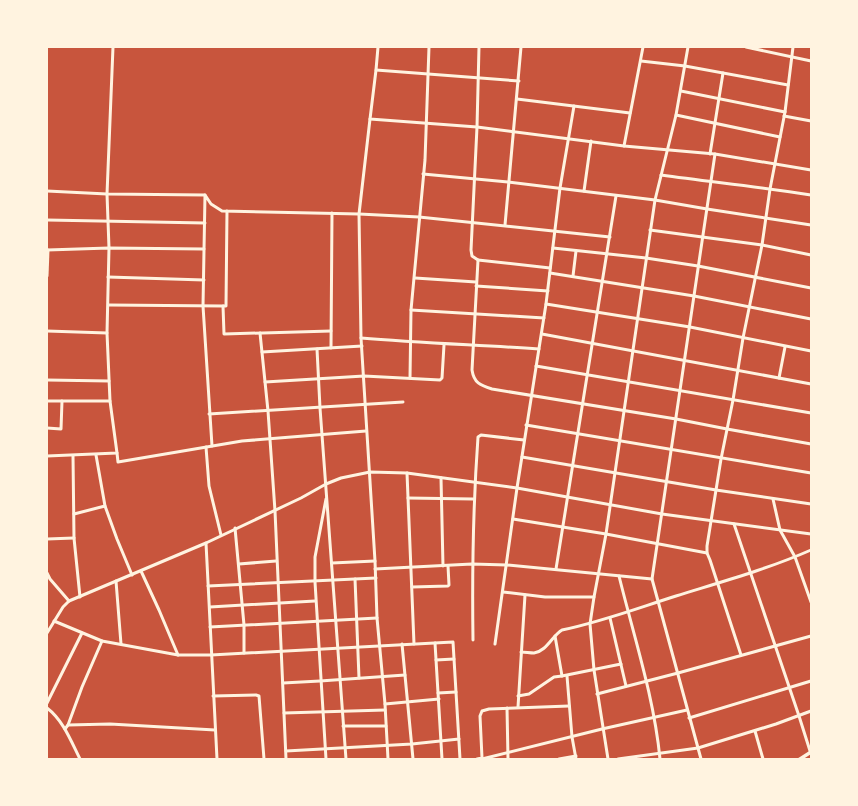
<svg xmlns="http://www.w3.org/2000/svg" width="858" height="806" font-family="'Times New Roman',serif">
  <rect width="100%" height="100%" fill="#c8553d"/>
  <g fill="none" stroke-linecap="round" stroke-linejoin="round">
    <!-- minor -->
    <g stroke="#fff3e0" stroke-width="3">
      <polyline points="378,47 376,70 370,119 477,127 624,146 715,154 811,170"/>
      <path d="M 479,47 L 477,127 L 471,250 L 472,256 L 478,260 L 472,370 C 474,383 480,385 492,389 L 676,419 L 727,429 L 811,444"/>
      <polyline points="746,47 811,61"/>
      <polyline points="641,61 685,66 788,85"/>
      <polyline points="376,70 519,81"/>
      <polyline points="681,91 785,112"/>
      <polyline points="517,99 630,113"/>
      <polyline points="676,115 780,137"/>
      <polyline points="784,116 811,121"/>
      <polyline points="370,119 359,214 361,338 375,561 377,618 385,704 388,759"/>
      <polyline points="624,146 643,47"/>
      <polyline points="710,154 723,73"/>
      <polyline points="423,174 508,182 655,200 707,209 811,225"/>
      <path d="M 661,175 C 711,182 761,187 811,195"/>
      <polyline points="47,191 107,194 205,195"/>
      <polyline points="584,191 591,141"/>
      <polyline points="47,220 205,223"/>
      <polyline points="505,225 521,47"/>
      <polyline points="650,230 762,245 811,255"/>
      <polyline points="553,248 646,258 698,266 811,288"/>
      <polyline points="47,250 109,248 204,249"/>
      <polyline points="478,260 550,268"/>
      <polyline points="550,273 694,296 811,319"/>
      <polyline points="47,276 48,250"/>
      <polyline points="573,276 576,251"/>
      <polyline points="108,277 204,280"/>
      <polyline points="415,278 476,282"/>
      <polyline points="476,286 548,291"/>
      <polyline points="546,304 690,327 811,351"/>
      <polyline points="109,305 223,306 224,334 331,331"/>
      <polyline points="223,306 226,306 227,211"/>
      <polyline points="411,310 544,318"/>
      <polyline points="47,331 107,333"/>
      <polyline points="260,333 268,411 275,511 286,759"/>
      <polyline points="542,334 811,384"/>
      <path d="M 361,338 C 420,343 480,345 539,349"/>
      <polyline points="331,348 332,213"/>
      <polyline points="317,349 320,408 346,759"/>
      <polyline points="262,352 362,346"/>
      <polyline points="536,366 811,413"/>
      <polyline points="410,378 411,310 425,160 429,47"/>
      <polyline points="779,378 785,347"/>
      <polyline points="47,380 109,381"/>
      <polyline points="265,382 364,376 440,380 442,378 444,345"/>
      <polyline points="47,401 110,401"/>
      <polyline points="209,414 403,402"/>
      <polyline points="526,425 811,473"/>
      <polyline points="47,428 61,429 62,401"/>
      <polyline points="212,446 203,306 205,195 211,204 222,211 359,214 419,217 610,237"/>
      <polyline points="206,447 209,486 221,535"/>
      <polyline points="117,453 118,462 242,441 366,431"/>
      <polyline points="96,455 105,506 117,539 132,575"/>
      <polyline points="47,456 117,453 110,401 107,333 109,248 107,194 113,47"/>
      <polyline points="73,456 74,538 80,597"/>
      <polyline points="522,457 716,490 811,504"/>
      <polyline points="407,473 414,644"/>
      <polyline points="441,478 443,566"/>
      <polyline points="408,498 473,499"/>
      <polyline points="773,499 780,530 795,557 811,602"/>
      <polyline points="74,514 105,506"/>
      <polyline points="513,519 606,534 707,553"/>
      <polyline points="734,524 799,716 811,754"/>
      <polyline points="235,528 244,625 244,653"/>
      <polyline points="47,539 74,538"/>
      <polyline points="206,543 217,759"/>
      <polyline points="332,563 375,561"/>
      <polyline points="239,564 276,561"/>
      <polyline points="375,569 472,564 507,565 652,579"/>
      <polyline points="556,569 616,196"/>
      <polyline points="141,571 159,610 178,655"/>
      <polyline points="47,573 50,579 69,601"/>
      <path d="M 619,576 C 634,637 654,697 660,759"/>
      <polyline points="355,579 359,678"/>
      <polyline points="116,581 121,644"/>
      <polyline points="208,586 376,578"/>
      <polyline points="412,587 448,586 449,585 448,566"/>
      <polyline points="503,592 545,597 594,597"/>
      <polyline points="210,607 315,601"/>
      <polyline points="610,618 626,686"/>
      <polyline points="54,621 102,641 178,655 211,655 453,642 460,759"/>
      <polyline points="210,627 377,618"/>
      <polyline points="47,633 63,607 69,601 206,543 301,498 326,484 341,478 370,472 407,473 517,488 662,514 811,534"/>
      <polyline points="555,636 562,676 621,664"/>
      <path d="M 473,640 C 472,571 473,506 478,437 L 481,435 L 524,440"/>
      <polyline points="435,643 442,759"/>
      <polyline points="402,644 413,759"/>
      <polyline points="495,644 517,488 546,304 560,188 574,106"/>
      <path d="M 521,652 C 525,652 530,653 534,653 C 547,651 552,636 562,630 C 601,622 638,608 676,596 C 721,582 768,569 811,550"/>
      <polyline points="741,655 710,560 707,553 707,546 721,459 733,400 743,338 762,245 770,189 785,112 793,47"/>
      <polyline points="436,660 454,659"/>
      <polyline points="567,676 572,737 576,759"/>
      <polyline points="283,683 320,681 405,675"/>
      <polyline points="438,693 456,692"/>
      <polyline points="597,694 678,673 811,636"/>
      <polyline points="213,696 256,695 259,696 264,759"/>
      <polyline points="518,696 529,694 554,677 562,676"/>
      <polyline points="47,703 82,633"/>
      <polyline points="385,704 439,699"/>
      <polyline points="518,707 525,595"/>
      <path d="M 47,708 C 63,720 71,741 80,759"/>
      <polyline points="507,708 508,759"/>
      <polyline points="284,713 385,710"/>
      <polyline points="689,718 811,681"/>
      <polyline points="68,725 110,724 215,730"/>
      <polyline points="343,726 386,726"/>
      <polyline points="65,729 68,725 82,687 102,641"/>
      <polyline points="755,731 763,759"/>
      <polyline points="286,751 412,744 459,739"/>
      <polyline points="326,759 315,582 315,557 326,499"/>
      <polyline points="477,759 482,758 480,716 482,711 489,709 569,706"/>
      <polyline points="482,759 602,729 687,710"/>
      <polyline points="559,759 576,756"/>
      <polyline points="608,759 594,670 590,624 594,597 606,534 655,200 676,115 688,47"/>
      <polyline points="618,759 698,748 776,724 811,711"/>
      <polyline points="701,759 652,579 715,154"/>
    </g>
    <!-- tertiary -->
    <polyline stroke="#fff3e0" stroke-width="3.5" points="800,759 811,752"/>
  </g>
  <!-- border -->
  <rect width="858" height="806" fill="none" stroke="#fff3e0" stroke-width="96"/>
</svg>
